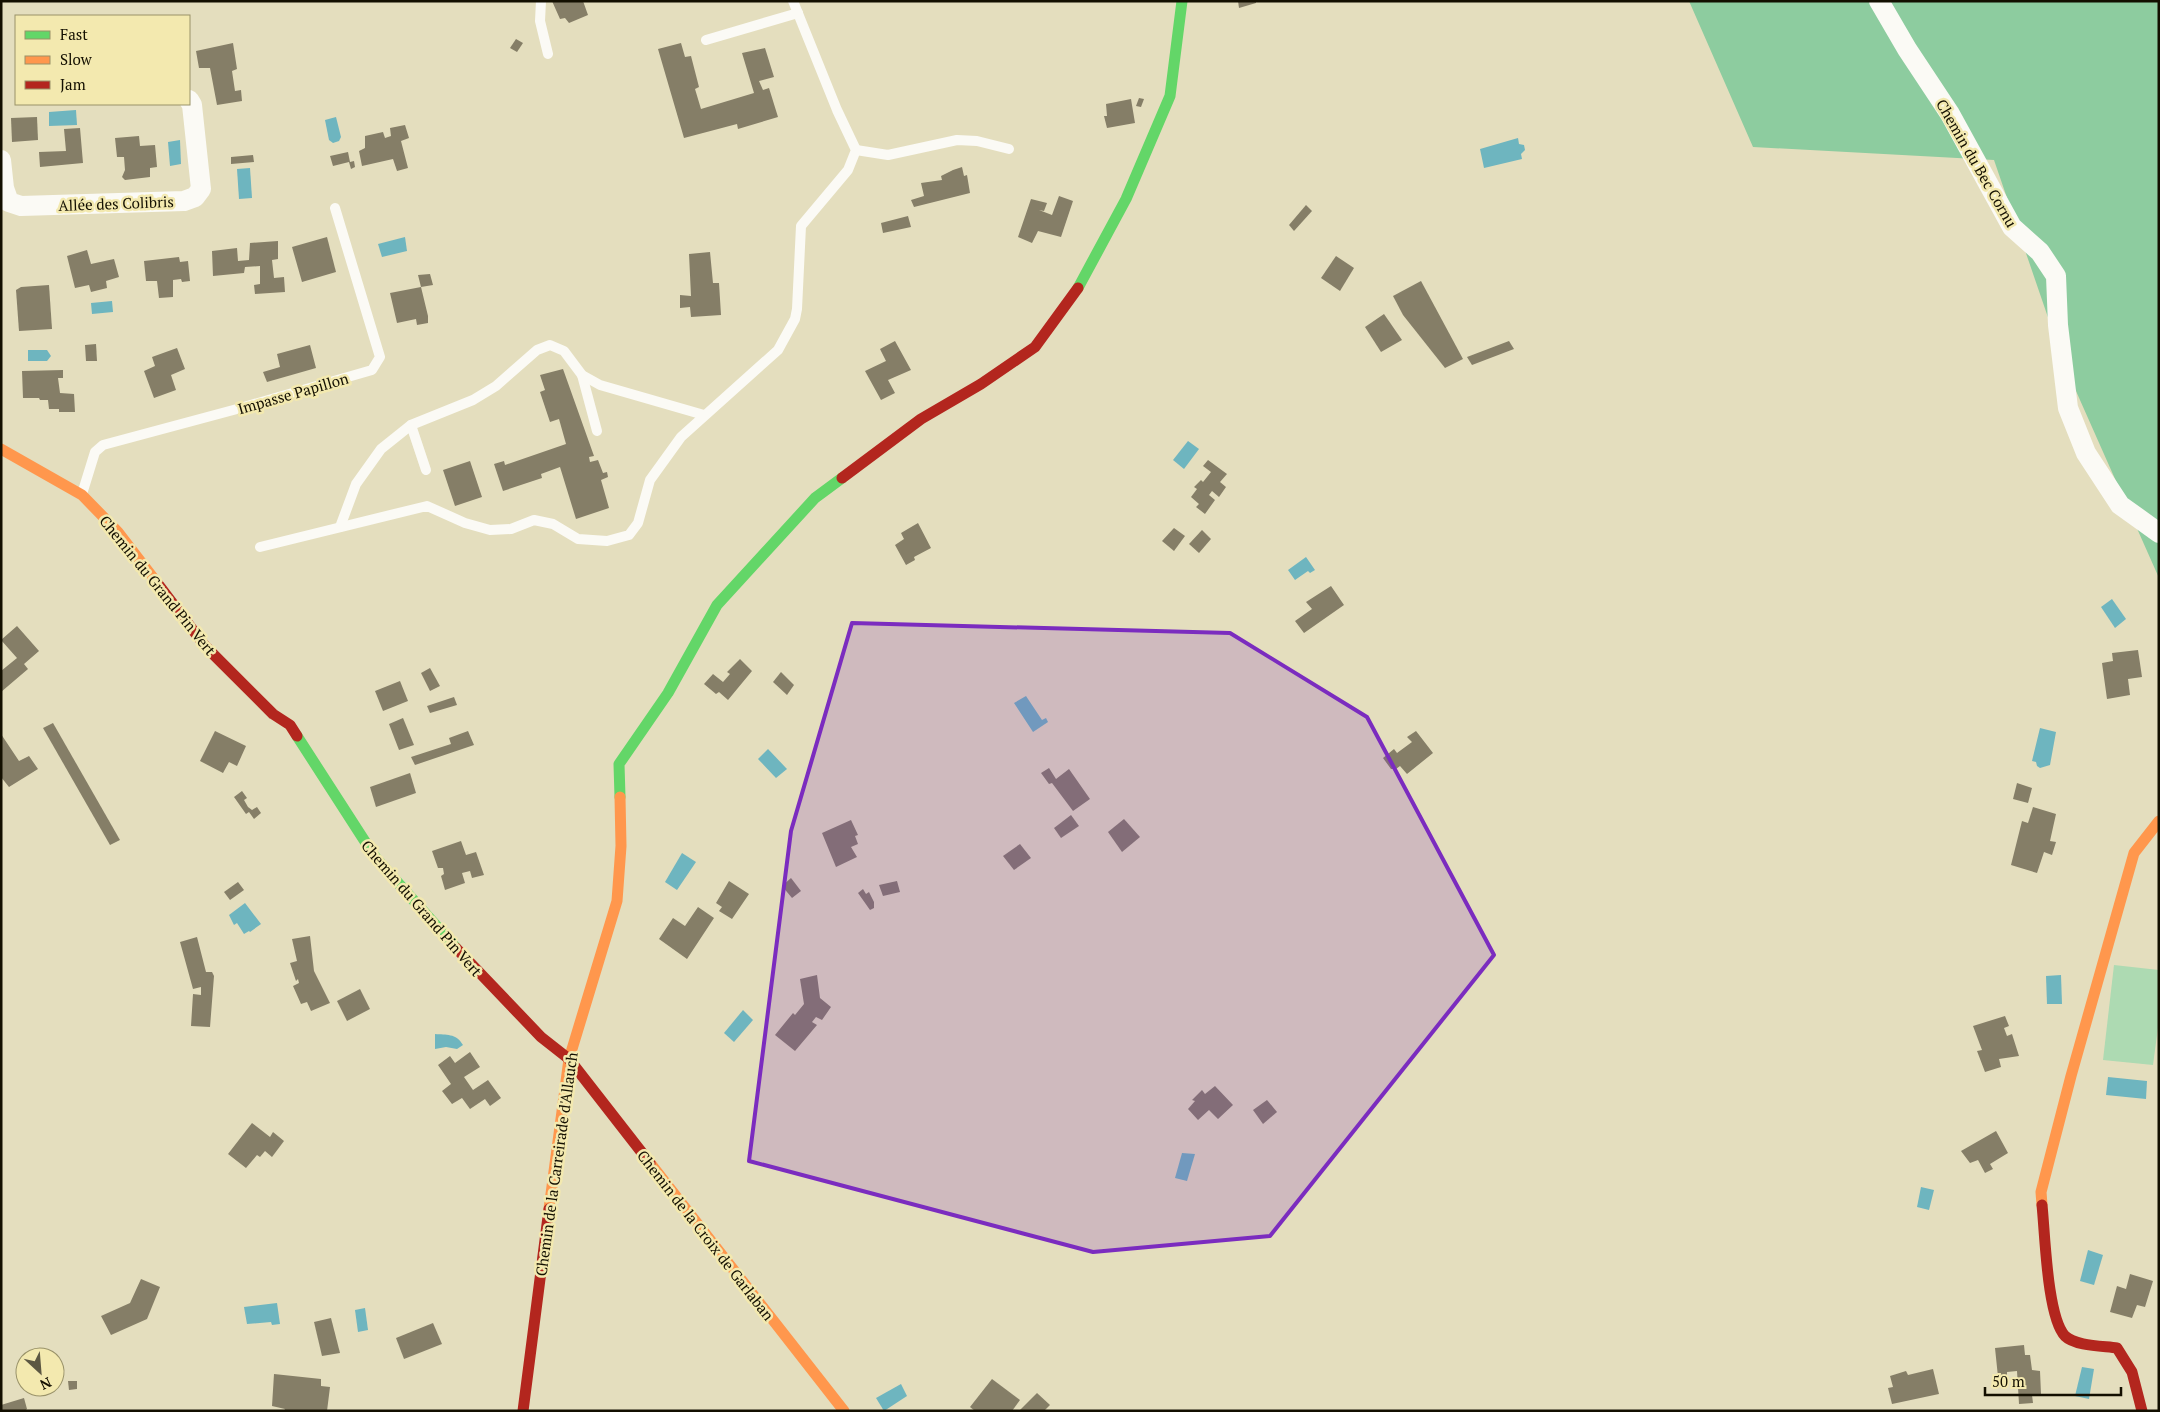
<svg xmlns="http://www.w3.org/2000/svg" width="2160" height="1412" font-family="'PT Serif',serif">
  <rect width="100%" height="100%" fill="#e4debe"/>
  <!-- green -->
  <polygon fill="#addab2" points="2114,965 2159,970 2159,1020 2153,1065 2103,1060"/>
  <!-- forest -->
  <polygon fill="#8dcc9f" points="1689,1 2159,1 2159,578 2064,364 1994,160 1753,147"/>
  <!-- water -->
  <g fill="#6eb5bf">
    <polygon points="76,110 77,125 49,126 49,112"/>
    <polygon points="336,117 341,137 339,141 333,143 329,140 325,120"/>
    <polygon points="1518,138 1519,144 1524,145 1525,150 1521,154 1522,159 1484,168 1480,149"/>
    <polygon points="180,140 181,164 170,166 168,142"/>
    <polygon points="250,168 252,198 239,199 237,169"/>
    <polygon points="405,237 407,251 382,257 378,244"/>
    <polygon points="112,301 113,312 92,314 91,303"/>
    <polygon points="28,350 47,350 51,356 47,361 28,361"/>
    <polygon points="1188,441 1199,449 1184,469 1173,460"/>
    <polygon points="1306,557 1315,570 1310,573 1308,571 1295,580 1288,570"/>
    <polygon points="2112,599 2126,619 2115,628 2101,607"/>
    <polygon points="1026,696 1042,720 1046,718 1048,722 1033,732 1014,703"/>
    <polygon points="2040,728 2056,732 2050,765 2040,768 2037,766 2036,762 2032,761"/>
    <polygon points="768,749 787,769 776,778 758,759"/>
    <polygon points="682,853 696,862 677,890 665,882"/>
    <polygon points="245,903 261,924 250,932 249,931 244,934 237,923 234,925 229,915"/>
    <polygon points="2061,975 2062,1004 2047,1004 2046,976"/>
    <polygon points="743,1010 753,1020 734,1042 724,1033"/>
    <path d="M 435,1034 C 446,1035 456,1033 463,1045 L 457,1049 L 446,1047 L 435,1049 Z"/>
    <polygon points="2108,1077 2147,1081 2146,1099 2106,1095"/>
    <polygon points="1182,1153 1195,1154 1187,1181 1175,1178"/>
    <polygon points="1921,1187 1934,1190 1929,1210 1917,1207"/>
    <polygon points="2088,1250 2103,1255 2094,1285 2080,1281"/>
    <polygon points="277,1303 280,1324 272,1325 271,1322 247,1324 244,1307"/>
    <polygon points="365,1308 368,1330 358,1332 355,1310"/>
    <polygon points="2082,1367 2094,1369 2089,1399 2075,1396"/>
    <polygon points="901,1384 907,1396 884,1411 876,1398"/>
  </g>
  <!-- building -->
  <g fill="#857e67">
    <polygon points="552,1 583,1 588,15 569,23 565,18 560,19"/>
    <polygon points="1238,1 1256,1 1256,3 1239,8"/>
    <polygon points="516,39 523,43 517,52 510,48"/>
    <polygon points="233,43 237,69 232,71 235,91 241,90 242,101 217,105 210,68 199,68 196,51"/>
    <polygon points="681,43 685,57 691,56 699,87 695,89 701,109 754,93 742,53 765,48 774,77 759,81 763,90 769,88 778,117 738,129 737,124 684,138 658,49"/>
    <polygon points="1139,98 1144,99 1141,107 1136,106"/>
    <polygon points="1131,99 1135,123 1107,128 1104,116 1107,116 1106,104"/>
    <polygon points="37,117 38,140 12,142 11,118"/>
    <polygon points="405,125 409,138 401,141 408,168 397,171 393,159 362,166 359,151 365,148 365,136 383,132 385,138 391,136 390,128"/>
    <polygon points="80,128 83,163 40,167 39,152 66,151 64,129"/>
    <polygon points="139,136 140,146 155,145 157,167 150,168 150,177 125,180 122,177 125,170 124,157 117,157 115,138"/>
    <polygon points="348,152 350,162 354,161 355,167 351,169 349,162 333,166 330,156"/>
    <polygon points="253,155 254,162 231,164 231,157"/>
    <polygon points="962,167 964,176 967,175 970,193 914,207 911,200 924,196 921,183 942,180 941,176 953,170"/>
    <polygon points="1059,196 1073,201 1061,237 1038,231 1032,243 1018,237 1031,199 1047,203 1044,211 1039,210 1052,215"/>
    <polygon points="1306,205 1312,211 1294,231 1289,225"/>
    <polygon points="908,216 911,227 883,233 881,223"/>
    <polygon points="327,237 336,272 302,282 292,247"/>
    <polygon points="278,241 278,259 272,260 274,278 284,277 285,292 255,294 254,285 260,284 260,266 245,267 244,273 213,276 212,251 237,248 238,261 249,260 250,243"/>
    <polygon points="87,250 91,264 114,259 119,277 106,281 107,288 91,292 89,285 75,288 67,256"/>
    <polygon points="710,252 713,283 719,283 721,315 691,317 690,307 680,308 680,295 691,296 689,254"/>
    <polygon points="1336,256 1354,268 1340,291 1321,278"/>
    <polygon points="179,257 180,262 188,261 190,281 182,282 181,279 173,280 173,297 159,298 157,281 146,281 144,261"/>
    <polygon points="430,274 433,285 421,287 418,275"/>
    <polygon points="1421,281 1463,359 1445,368 1403,315 1393,296"/>
    <polygon points="49,285 52,329 19,331 16,290 21,287"/>
    <polygon points="421,287 428,316 428,323 417,325 416,319 397,323 390,293"/>
    <polygon points="1384,314 1402,340 1381,352 1365,327"/>
    <polygon points="895,341 911,370 888,380 895,393 881,400 865,371 886,361 880,349"/>
    <polygon points="1509,341 1514,349 1472,365 1467,357"/>
    <polygon points="96,344 97,361 86,361 85,345"/>
    <polygon points="310,345 316,368 267,382 263,372 280,367 277,354"/>
    <polygon points="177,348 185,369 171,375 176,390 154,398 144,371 155,366 152,357"/>
    <polygon points="563,369 594,456 589,457 590,462 598,460 603,473 607,472 608,477 601,480 609,508 576,519 560,467 541,474 542,478 503,491 494,464 504,461 505,465 566,444 559,419 550,422 540,392 545,390 540,375"/>
    <polygon points="63,370 63,378 58,378 60,393 74,394 75,412 59,412 59,409 49,409 48,400 40,400 39,398 23,398 22,371"/>
    <polygon points="1208,460 1227,474 1220,482 1226,487 1219,497 1212,491 1209,495 1215,500 1205,514 1196,507 1199,504 1191,497 1197,489 1194,487 1201,480 1203,482 1211,472 1203,466"/>
    <polygon points="470,461 482,497 455,506 443,470"/>
    <polygon points="918,523 931,548 914,557 915,560 906,565 895,545 904,539 901,533"/>
    <polygon points="1174,528 1185,536 1174,551 1162,541"/>
    <polygon points="1202,530 1211,539 1199,553 1189,544"/>
    <polygon points="1331,586 1344,605 1304,633 1295,621 1312,609 1306,602"/>
    <polygon points="17,626 39,651 24,664 28,669 1,692 1,671 17,658 1,640"/>
    <polygon points="2138,650 2142,677 2128,679 2130,695 2107,699 2102,663 2113,661 2112,653"/>
    <polygon points="740,659 752,671 728,700 719,692 716,694 704,684 713,674 723,682 730,674 727,672"/>
    <polygon points="430,668 440,686 430,691 421,673"/>
    <polygon points="781,672 794,685 787,695 773,682"/>
    <polygon points="400,681 408,701 383,711 375,691"/>
    <polygon points="454,697 457,705 430,713 427,706"/>
    <polygon points="403,718 414,745 399,750 389,724"/>
    <polygon points="53,723 120,840 110,845 43,728"/>
    <polygon points="215,731 246,746 237,766 229,762 223,773 200,761"/>
    <polygon points="468,731 474,745 415,765 411,757 451,744 449,738"/>
    <polygon points="1416,731 1433,753 1407,774 1400,766 1396,769 1391,769 1383,758 1394,749 1397,753 1412,742 1407,737"/>
    <polygon points="1,734 19,761 29,756 38,769 9,787 1,777"/>
    <polygon points="1049,768 1056,779 1069,769 1090,799 1073,811 1052,783 1049,784 1041,773"/>
    <polygon points="410,773 416,793 376,807 370,787"/>
    <polygon points="2017,783 2032,788 2028,803 2013,799"/>
    <polygon points="242,791 247,798 244,800 248,807 252,810 257,807 261,813 254,819 249,812 246,814 234,797"/>
    <polygon points="2033,807 2056,814 2050,841 2056,842 2052,855 2044,852 2037,873 2011,865 2022,821 2028,823"/>
    <polygon points="1071,815 1079,826 1061,838 1054,828"/>
    <polygon points="1124,819 1140,837 1122,852 1108,832"/>
    <polygon points="851,820 858,835 855,836 858,844 851,847 857,857 836,867 822,833"/>
    <polygon points="461,841 466,855 476,852 484,875 472,878 470,871 462,873 465,883 445,890 441,876 444,874 443,868 438,868 432,851"/>
    <polygon points="1020,844 1031,858 1014,870 1003,856"/>
    <polygon points="791,878 801,891 792,898 782,886"/>
    <polygon points="729,881 749,894 732,919 719,911 722,907 716,903"/>
    <polygon points="897,881 900,892 883,896 879,885"/>
    <polygon points="238,882 244,890 230,900 224,892"/>
    <polygon points="863,889 866,894 869,892 874,902 874,908 870,910 858,893"/>
    <polygon points="698,907 714,918 687,959 659,939 673,918 685,926"/>
    <polygon points="310,936 314,971 330,1003 311,1011 307,1002 301,1004 293,986 299,983 298,979 296,981 290,963 297,961 292,939"/>
    <polygon points="197,937 206,972 212,972 214,976 210,1027 191,1026 193,994 201,995 201,987 193,989 180,942"/>
    <polygon points="817,975 820,998 831,1007 822,1020 816,1017 812,1022 817,1025 795,1051 775,1035 793,1013 795,1015 804,1004 800,979"/>
    <polygon points="360,989 370,1009 347,1021 337,1001"/>
    <polygon points="2005,1016 2009,1026 2004,1028 2007,1036 2012,1034 2019,1056 1999,1059 2001,1067 1985,1072 1977,1051 1982,1050 1973,1026"/>
    <polygon points="470,1052 480,1067 464,1077 473,1090 488,1080 501,1098 490,1106 485,1099 470,1109 462,1098 452,1104 442,1091 451,1084 438,1065 450,1056 455,1063"/>
    <polygon points="1215,1086 1233,1105 1218,1119 1209,1110 1198,1120 1188,1109 1195,1101 1192,1100 1202,1090 1205,1094"/>
    <polygon points="1267,1100 1277,1112 1263,1124 1253,1110"/>
    <polygon points="252,1123 270,1137 273,1132 284,1141 272,1157 265,1151 260,1157 257,1155 246,1168 228,1154"/>
    <polygon points="1996,1131 2008,1153 1990,1164 1993,1169 1985,1173 1978,1160 1970,1163 1961,1151"/>
    <polygon points="2130,1274 2153,1281 2145,1307 2137,1305 2132,1318 2110,1312 2117,1286 2126,1289"/>
    <polygon points="141,1279 160,1287 147,1319 111,1335 101,1316 130,1303"/>
    <polygon points="331,1318 340,1353 322,1356 314,1322"/>
    <polygon points="433,1323 442,1344 404,1359 396,1338"/>
    <polygon points="2024,1345 2025,1355 2030,1355 2032,1370 2040,1371 2041,1394 2032,1395 2033,1403 2019,1404 2017,1371 2007,1372 2007,1377 1998,1377 1995,1348"/>
    <polygon points="1933,1369 1939,1394 1892,1404 1888,1388 1893,1387 1890,1376 1906,1371 1908,1375"/>
    <polygon points="274,1374 321,1379 321,1386 330,1387 327,1411 284,1411 285,1409 272,1406"/>
    <polygon points="992,1379 1020,1400 1012,1411 975,1411 970,1407"/>
    <polygon points="68,1381 77,1381 77,1389 69,1390"/>
    <polygon points="1037,1393 1050,1405 1044,1411 1019,1411"/>
    <polygon points="24,1398 27,1409 25,1411 2,1411 1,1405"/>
  </g>
  <g fill="none" stroke-linecap="round" stroke-linejoin="round">
    <!-- lane -->
    <g stroke="#fbfaf5" stroke-width="10">
      <polyline points="541,1 540,21 548,54"/>
      <polyline points="706,40 798,13"/>
      <polyline points="856,150 888,155 957,140 977,141 1009,149"/>
      <polyline points="582,375 597,431"/>
      <polyline points="411,425 426,470"/>
      <polyline points="82,494 95,452 103,445 237,409 372,370 380,357 335,208"/>
      <polyline points="340,527 356,484 381,449 411,425 473,400 496,386 537,350 550,345 564,351 582,375 600,385 704,415"/>
      <polyline points="260,547 427,506 465,523 490,530 511,529 534,520 553,524 578,539 607,541 629,535 638,523 650,480 681,437 778,350 795,319 797,309 801,226 848,170 856,150 837,110 793,1"/>
    </g>
    <!-- street -->
    <g stroke="#fbfaf5" stroke-width="20">
      <polyline points="1879,1 1907,49 1950,114 2012,227 2040,252 2056,276 2058,325 2068,408 2086,453 2120,505 2159,533"/>
      <polyline points="1,160 4,188 9,202 21,206 184,201 195,197 201,189 192,105 189,100"/>
    </g>
    <!-- fast -->
    <g stroke="#63d668" stroke-width="11">
      <polyline points="1078,288 1126,199 1170,96 1182,1"/>
      <polyline points="297,736 375,857 456,948"/>
      <polyline points="620,797 619,764 668,693 717,605 815,498 842,478"/>
    </g>
    <!-- slow -->
    <g stroke="#ff974d" stroke-width="11">
      <polyline points="1,449 82,495 118,532 158,584"/>
      <polyline points="650,1163 844,1411"/>
      <polyline points="2042,1205 2041,1192 2071,1076 2134,853 2159,821"/>
      <polyline points="549,1209 569,1059 617,901 621,846 620,797"/>
    </g>
    <!-- jam -->
    <g stroke="#b3261e" stroke-width="11">
      <polyline points="842,478 921,419 981,384 1035,347 1078,288"/>
      <polyline points="158,584 205,646 273,714 290,725 297,736"/>
      <polyline points="456,948 541,1037 569,1059 650,1163"/>
      <path d="M 2042,1205 C 2045,1233 2047,1317 2065,1336 C 2075,1346 2104,1346 2117,1348 L 2132,1372 L 2142,1411"/>
      <polyline points="523,1411 549,1209"/>
    </g>
  </g>
  <!-- marked area -->
  <path fill="#7b2cbf" fill-opacity="0.2" stroke="#7b2cbf" stroke-width="4" stroke-linejoin="round" d="M 852,623 L 1230,633 L 1367,717 L 1494,955 L 1270,1236 L 1093,1252 L 749,1161 L 791,831 Z"/>
  <g text-anchor="middle" dominant-baseline="central" stroke-width="5" stroke-linejoin="round" paint-order="stroke">
    <!-- street labels -->
    <g font-size="15" fill="#130f00" stroke="#f3e9af">
      <text transform="translate(1977 163) rotate(60)">Chemin du Bec Cornu</text>
      <text transform="translate(116 203) rotate(-2)">Allée des Colibris</text>
      <text transform="translate(293 393) rotate(-16)">Impasse Papillon</text>
      <text transform="translate(158 585) rotate(51)">Chemin du Grand Pin Vert</text>
      <text transform="translate(422 908) rotate(49)">Chemin du Grand Pin Vert</text>
      <text transform="translate(556 1164) rotate(-82)">Chemin de la Carreirade d'Allauch</text>
      <text transform="translate(706 1235) rotate(52)">Chemin de la Croix de Garlaban</text>
    </g>
  </g>
  <!-- border -->
  <rect width="2160" height="1412" fill="none" stroke="#130f00" stroke-width="5"/>
  <!-- legend -->
  <rect x="15" y="15" width="175" height="90" fill="#f3e9af" stroke="#999269"/>
  <rect x="25" y="31" width="25" height="8" fill="#63d668" stroke="#999269"/>
  <text x="60" y="40" font-size="15" fill="#130f00">Fast</text>
  <rect x="25" y="56" width="25" height="8" fill="#ff974d" stroke="#999269"/>
  <text x="60" y="65" font-size="15" fill="#130f00">Slow</text>
  <rect x="25" y="81" width="25" height="8" fill="#b3261e" stroke="#999269"/>
  <text x="60" y="90" font-size="15" fill="#130f00">Jam</text>
  <!-- north arrow -->
  <g transform="translate(40 1372) rotate(154)"><circle r="24" fill="#f3e9af" stroke="#999269"/>
  <path d="M0-4L9 19L0 12L-9 19Z" fill="#5c5742"/>
  <text y="-8" font-size="14" font-weight="bold" text-anchor="middle" fill="#130f00">N</text>
  </g>
  <!-- scale -->
  <path d="M1985 1387v8h136v-8" fill="none" stroke="#130f00" stroke-width="2.5"/>
  <text x="1992" y="1387" font-size="15" fill="#130f00" stroke="#f3e9af" stroke-width="4" paint-order="stroke">50 m</text>
</svg>
